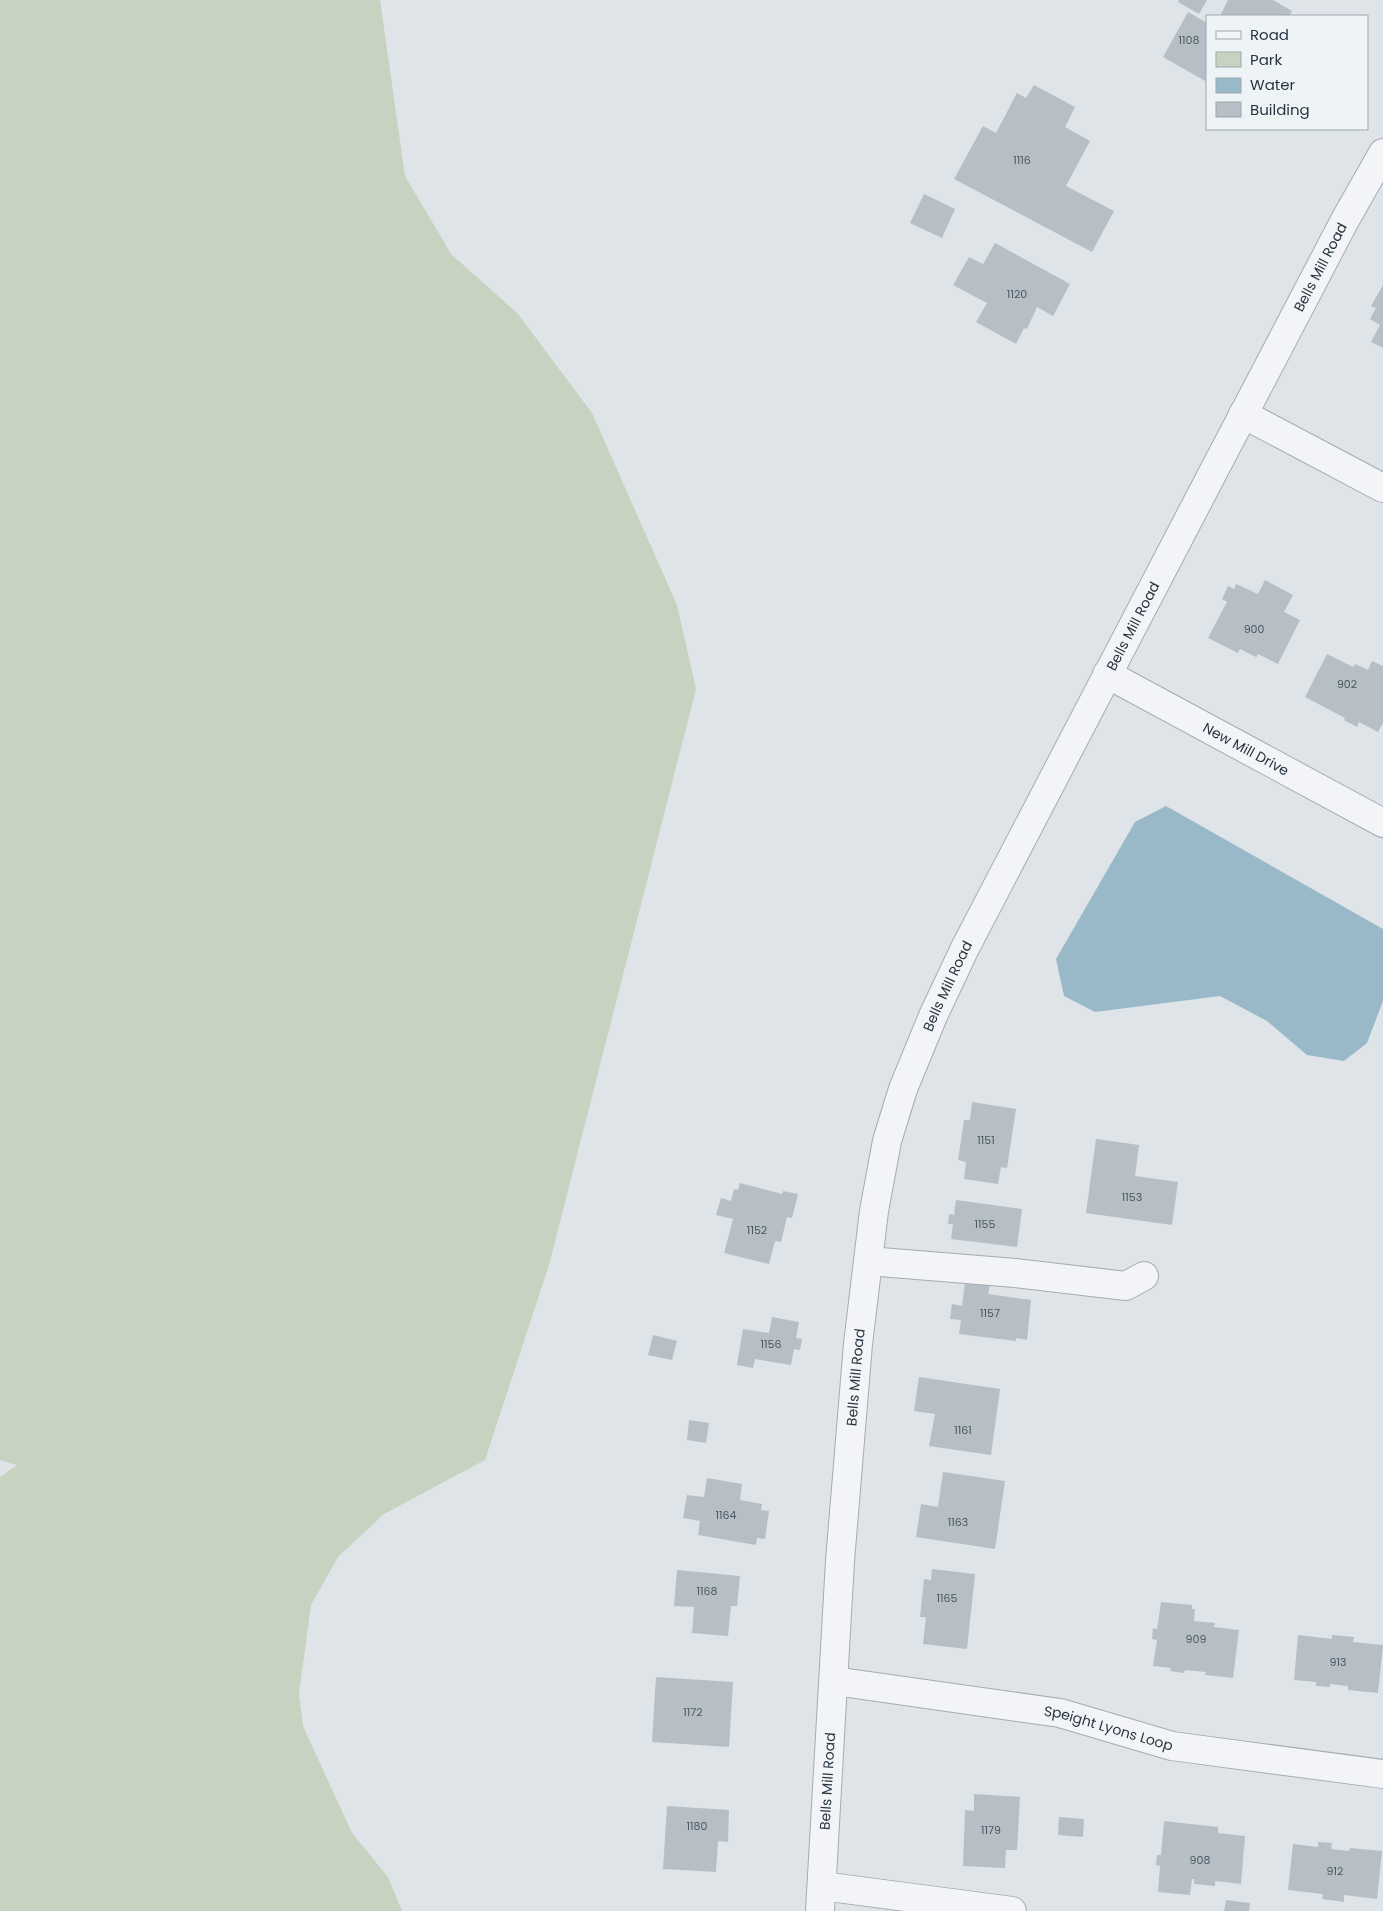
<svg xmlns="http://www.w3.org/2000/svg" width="1383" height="1911" font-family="Poppins,sans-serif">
  <rect width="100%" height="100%" fill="#dfe4e8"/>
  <!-- green -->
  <polygon fill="#c8d2c0" points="0,0 380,0 405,176 451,254 518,314 592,413 677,605 696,689 549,1265 485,1460 384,1514 338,1557 311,1605 299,1694 303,1726 352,1833 388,1877 402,1911 0,1911 0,1477 17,1465 0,1460"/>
  <!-- water -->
  <polygon fill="#99b9c9" points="1166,806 1383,929 1383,1001 1367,1043 1344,1061 1307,1055 1267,1021 1220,996 1095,1012 1064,996 1056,959 1135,822"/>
  <!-- building -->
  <g fill="#b6bfc5">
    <polygon points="1179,0 1207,0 1199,14 1178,2"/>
    <polygon points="1228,0 1273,0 1292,11 1290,15 1293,16 1223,16 1221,14"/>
    <polygon points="1188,12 1207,23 1207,82 1163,57"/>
    <polygon points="1034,85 1075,107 1065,127 1090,141 1066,186 1114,211 1092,252 954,179 983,126 996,133 1017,93 1026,98"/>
    <polygon points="924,194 955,209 942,238 910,223"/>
    <polygon points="995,243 1070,284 1053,316 1037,307 1027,329 1024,328 1016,344 976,322 987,303 953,285 969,257 983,264"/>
    <polygon points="1383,285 1383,348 1371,342 1380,325 1370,319 1376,308 1371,306"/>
    <polygon points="1265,580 1293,595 1284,612 1300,620 1278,664 1258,654 1256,657 1240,649 1238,653 1208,638 1227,602 1222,599 1228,586 1234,589 1236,584 1258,594"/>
    <polygon points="1327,654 1353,667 1355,664 1368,670 1372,661 1383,666 1383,723 1378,732 1359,722 1357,727 1344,720 1345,718 1305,697"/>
    <polygon points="972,1102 1016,1109 1007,1168 1001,1167 998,1184 964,1179 966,1162 958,1160 964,1120 970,1120"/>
    <polygon points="1096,1139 1139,1145 1135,1176 1178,1182 1172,1225 1086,1213"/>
    <polygon points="740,1183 782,1194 783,1191 798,1194 792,1218 787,1217 781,1242 775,1241 769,1264 724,1253 733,1219 716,1215 721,1198 731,1201 734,1189 738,1190"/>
    <polygon points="956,1200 1022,1209 1017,1247 951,1239 953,1224 948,1224 949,1214 954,1215"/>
    <polygon points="965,1282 990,1285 988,1294 1031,1300 1027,1340 1016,1338 1016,1341 959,1334 961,1320 950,1319 952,1304 962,1306"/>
    <polygon points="772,1317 799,1322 796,1338 802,1339 800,1350 794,1349 791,1365 755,1359 753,1368 737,1365 743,1329 769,1333"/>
    <polygon points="653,1335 677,1341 672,1360 648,1355"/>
    <polygon points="919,1377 1000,1389 991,1455 929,1446 935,1414 914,1411"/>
    <polygon points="689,1420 709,1423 706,1443 687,1440"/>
    <polygon points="943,1472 1005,1481 995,1549 916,1537 921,1504 938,1507"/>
    <polygon points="707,1478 742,1484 740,1500 762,1504 761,1510 769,1511 765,1539 757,1538 756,1545 698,1535 700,1521 683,1518 687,1495 704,1497"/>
    <polygon points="932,1569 975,1574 967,1649 923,1644 926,1617 920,1617 924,1579 931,1580"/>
    <polygon points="677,1570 740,1576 737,1606 731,1606 728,1636 692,1633 694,1607 674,1606"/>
    <polygon points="1161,1602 1192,1605 1192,1609 1195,1609 1194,1621 1215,1623 1214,1627 1239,1630 1233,1678 1205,1675 1206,1672 1185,1670 1184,1673 1170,1671 1171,1668 1153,1666 1157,1640 1152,1639 1153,1628 1157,1629"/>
    <polygon points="1298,1635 1332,1639 1332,1635 1354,1637 1353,1642 1383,1645 1378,1693 1348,1690 1348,1686 1330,1684 1330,1687 1316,1686 1316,1682 1294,1680"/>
    <polygon points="656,1677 733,1682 729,1747 652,1742"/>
    <polygon points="974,1794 1020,1797 1017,1850 1006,1850 1005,1868 963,1866 965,1810 974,1811"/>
    <polygon points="667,1806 729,1810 728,1842 718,1841 716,1872 663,1869"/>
    <polygon points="1059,1817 1084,1819 1083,1837 1058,1835"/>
    <polygon points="1164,1821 1218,1827 1218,1833 1245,1836 1241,1884 1215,1881 1215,1886 1194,1884 1194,1879 1192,1879 1190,1895 1158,1892 1160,1866 1156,1865 1157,1855 1161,1855"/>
    <polygon points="1318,1842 1332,1843 1331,1849 1349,1851 1350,1848 1382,1851 1377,1899 1344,1895 1344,1902 1322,1899 1323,1894 1288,1890 1293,1844 1318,1847"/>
    <polygon points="1226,1900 1250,1903 1249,1911 1224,1911"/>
  </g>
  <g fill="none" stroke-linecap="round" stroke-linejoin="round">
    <defs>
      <g id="minor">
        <polyline points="1243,414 1383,488"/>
        <path id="s1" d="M 1107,674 L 1383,823"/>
        <polyline points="868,1261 1015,1273 1126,1286 1144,1276"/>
        <path id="s2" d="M 834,1681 L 1060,1713 L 1172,1746 L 1383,1774"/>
        <polyline points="822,1886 1012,1911"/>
        <path id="s3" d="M 820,1911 L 840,1561 L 858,1344 L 874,1211 L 887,1141 L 903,1089 L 933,1016 L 965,948 L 1208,482 L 1345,220 L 1383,153"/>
      </g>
    </defs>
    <!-- minor casing -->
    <use href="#minor" stroke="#a4acb2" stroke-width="30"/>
    <!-- minor -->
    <use href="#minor" stroke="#f2f4f7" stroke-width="28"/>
  </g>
  <g text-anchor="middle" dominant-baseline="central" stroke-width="4" stroke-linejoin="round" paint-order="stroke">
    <!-- number labels -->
    <g font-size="11" fill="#4c5861">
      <text x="1189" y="40">1108</text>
      <text x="1022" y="160">1116</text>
      <text x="1017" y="294">1120</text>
      <text x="1254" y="629">900</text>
      <text x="1347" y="684">902</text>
      <text x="986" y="1140">1151</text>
      <text x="1132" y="1197">1153</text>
      <text x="985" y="1224">1155</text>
      <text x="757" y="1230">1152</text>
      <text x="990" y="1313">1157</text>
      <text x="771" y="1344">1156</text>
      <text x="963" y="1430">1161</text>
      <text x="726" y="1515">1164</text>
      <text x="958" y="1522">1163</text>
      <text x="707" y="1591">1168</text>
      <text x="947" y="1598">1165</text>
      <text x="1196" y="1639">909</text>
      <text x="1338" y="1662">913</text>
      <text x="693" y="1712">1172</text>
      <text x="697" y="1826">1180</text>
      <text x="991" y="1830">1179</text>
      <text x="1200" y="1860">908</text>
      <text x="1335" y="1871">912</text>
    </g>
    <!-- street labels -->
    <g font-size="14" fill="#283540" stroke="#eef3f6">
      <text stroke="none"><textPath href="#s3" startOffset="1750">Bells Mill Road</textPath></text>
      <text stroke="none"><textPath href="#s3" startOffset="1345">Bells Mill Road</textPath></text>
      <text stroke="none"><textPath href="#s1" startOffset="158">New Mill Drive</textPath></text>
      <text stroke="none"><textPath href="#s3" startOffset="940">Bells Mill Road</textPath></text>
      <text stroke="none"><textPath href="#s3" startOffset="535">Bells Mill Road</textPath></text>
      <text stroke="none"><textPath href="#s2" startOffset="279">Speight Lyons Loop</textPath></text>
      <text stroke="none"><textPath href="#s3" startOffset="130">Bells Mill Road</textPath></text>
    </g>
  </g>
  <!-- legend -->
  <rect x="1206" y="15" width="162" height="115" fill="#eef3f6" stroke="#9fa7ad"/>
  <rect x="1216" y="31" width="25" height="8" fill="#f2f4f7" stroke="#9fa7ad"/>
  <text x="1250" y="40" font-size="15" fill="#283540">Road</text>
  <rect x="1216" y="52" width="25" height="15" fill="#c8d2c0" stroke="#9fa7ad"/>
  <text x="1250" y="65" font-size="15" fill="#283540">Park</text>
  <rect x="1216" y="78" width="25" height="15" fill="#99b9c9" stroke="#9fa7ad"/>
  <text x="1250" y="90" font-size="15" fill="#283540">Water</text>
  <rect x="1216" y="102" width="25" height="15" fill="#b6bfc5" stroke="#9fa7ad"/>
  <text x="1250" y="115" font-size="15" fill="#283540">Building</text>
</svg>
